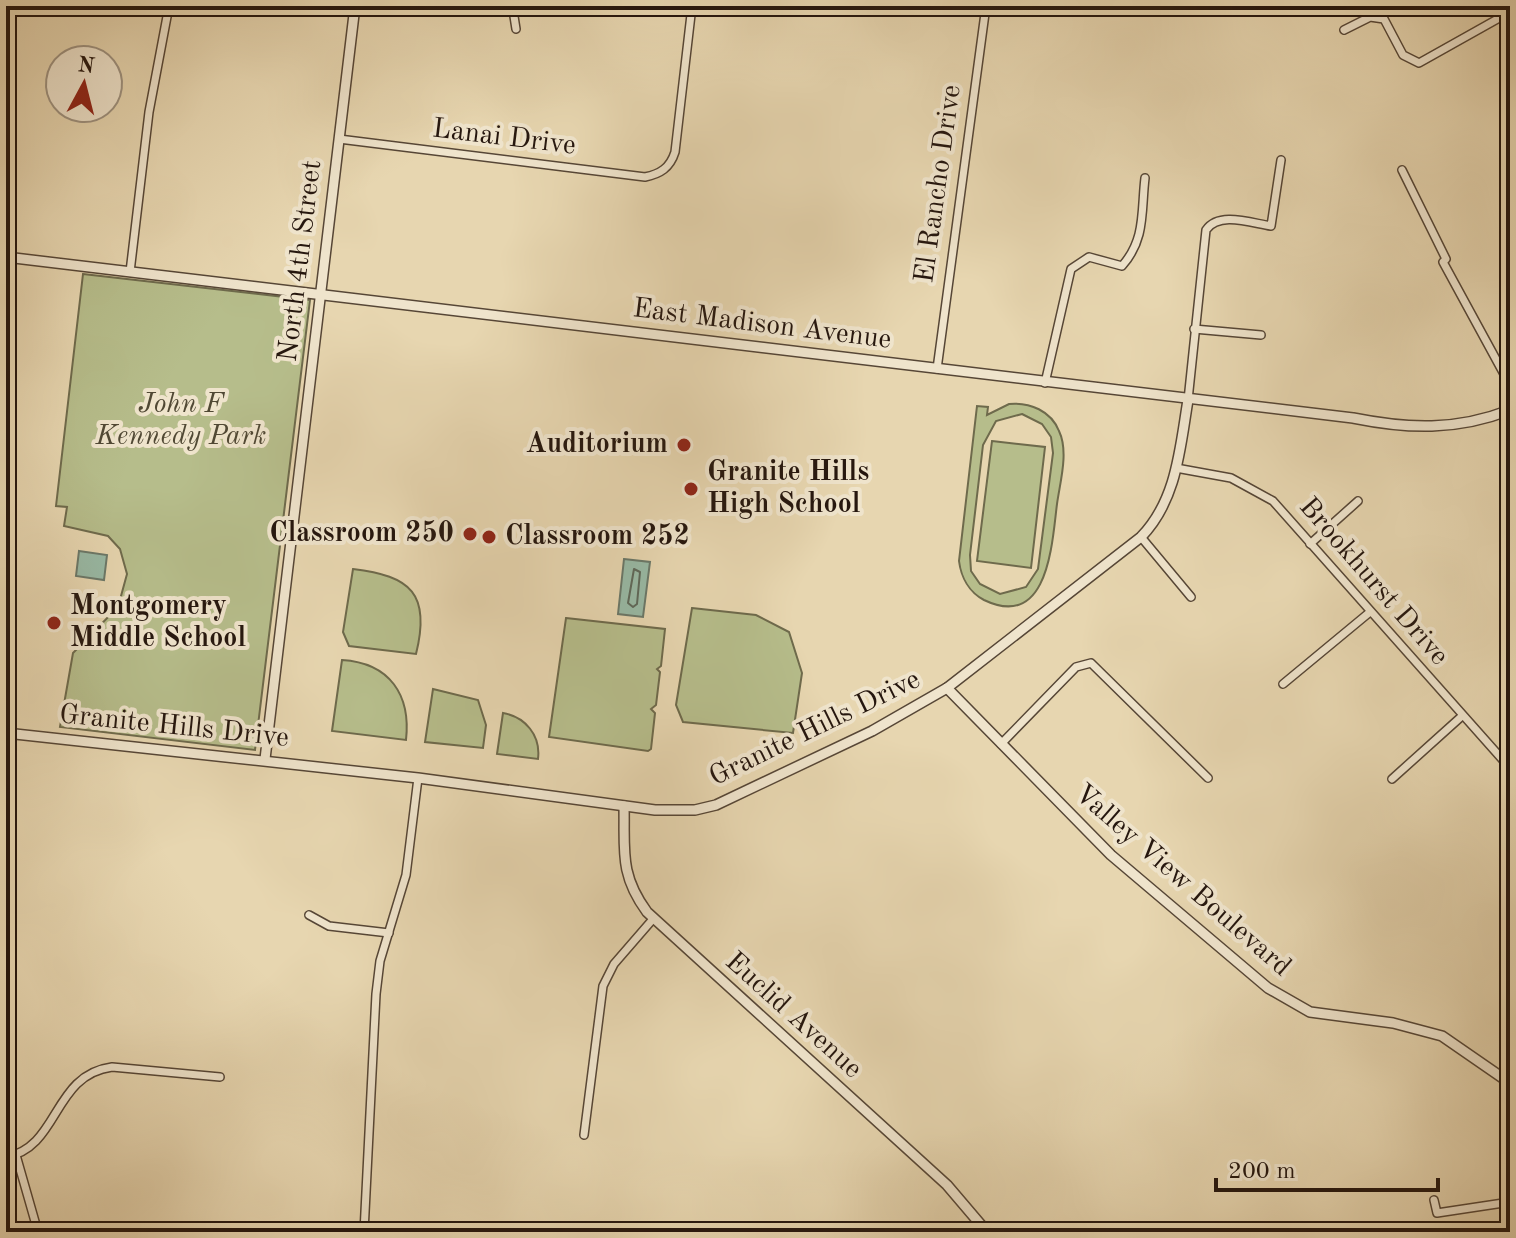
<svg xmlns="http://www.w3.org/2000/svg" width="1516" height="1238" font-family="'Old Standard TT',serif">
  <rect width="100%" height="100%" fill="#e7d6b0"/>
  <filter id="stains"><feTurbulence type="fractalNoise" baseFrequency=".0025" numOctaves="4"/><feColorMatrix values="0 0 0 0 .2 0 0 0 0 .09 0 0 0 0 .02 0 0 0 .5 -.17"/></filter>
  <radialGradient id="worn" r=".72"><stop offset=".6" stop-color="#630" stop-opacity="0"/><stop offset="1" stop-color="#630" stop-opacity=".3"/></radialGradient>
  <!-- green -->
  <g fill="#b6bd8b" stroke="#6e6a4c" stroke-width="2" fill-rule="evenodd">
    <polygon points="83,274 310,300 255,750 60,727 73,653 118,607 127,574 120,549 108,536 64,526 67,507 56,506"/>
    <path d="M 1009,404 C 1030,402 1051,411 1059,431 C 1069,452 1060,482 1057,504 C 1052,542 1049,631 984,600 C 969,592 961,577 959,561 L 977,406 L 988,407 L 987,415 ZM 1022,414 L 1042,424 L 1051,437 L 1053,453 L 1038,569 L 1026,587 L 1000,594 L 980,584 L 971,571 L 970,555 L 983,445 L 996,421 Z"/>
    <polygon points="992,441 1045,447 1031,568 977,561"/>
    <path d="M 353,569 C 411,576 431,594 416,654 L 349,646 L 343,632 Z"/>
    <polygon points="692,608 756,615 789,632 802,673 793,733 683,722 676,705"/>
    <polygon points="566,618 665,629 661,666 657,669 660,672 656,705 651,709 655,713 651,749 648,751 549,737"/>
    <path d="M 342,660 C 390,663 411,695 406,740 L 332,731 Z"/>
    <polygon points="433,689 478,700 486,725 483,748 425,742"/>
    <path d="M 503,713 C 525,717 541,735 538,759 L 497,754 Z"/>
  </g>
  <!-- water -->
  <g fill="#98baa6" stroke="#6a7869" stroke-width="2">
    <polygon points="79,551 107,555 104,580 76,576"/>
    <polygon points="624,559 650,562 643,617 618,614"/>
  </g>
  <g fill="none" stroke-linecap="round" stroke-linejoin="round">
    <!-- shore -->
    <polygon stroke="#5e685a" stroke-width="2" points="634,569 640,572 637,604 633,607 628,603"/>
    <defs>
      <g id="minor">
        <polyline points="487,6 513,10 516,29"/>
        <polyline points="1344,30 1370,17 1384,19 1403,55 1419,63 1510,12"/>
        <path d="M 339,139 L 645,177 C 660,174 670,168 675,152 L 692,6"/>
        <polyline points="1402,170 1446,259 1443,262 1510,385"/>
        <polyline points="130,272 149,112 169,6"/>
        <polyline points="1194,329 1261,335"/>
        <polyline points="937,369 986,6"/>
        <path d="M 1045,383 L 1071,269 L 1089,257 L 1122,266 C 1146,239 1141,211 1145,178"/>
        <path d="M 1188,400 L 1206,230 C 1219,211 1251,223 1271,226 L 1281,160"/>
        <polyline points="1176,468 1231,478 1273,501 1510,768"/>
        <polyline points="1141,537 1191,597"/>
        <polyline points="1310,544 1358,501"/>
        <polyline points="1283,684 1370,612"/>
        <polyline points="1001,744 1076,667 1091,663 1208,778"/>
        <polyline points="1392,779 1462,716"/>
        <polyline points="309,915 329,926 389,933"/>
        <polyline points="584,1135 603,986 614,964 653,919"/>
        <polyline points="16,1155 38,1232"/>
        <path d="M 6,1157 C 60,1147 52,1075 112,1067 L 220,1077"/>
        <polyline points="1434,1200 1437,1213 1510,1202"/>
        <polyline points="364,1232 376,994 380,961 406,875 418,778"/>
        <polyline points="1322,1232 1328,1230"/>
      </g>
      <g id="tertiary">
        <path d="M 6,257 L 1353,418 C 1408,429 1456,431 1510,410"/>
        <polyline points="947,688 1111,855 1268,988 1310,1012 1393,1023 1442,1036 1510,1083"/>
        <path d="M 6,733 L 418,778 L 655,810 L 695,810 L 716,805 L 872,731 L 947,688 L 1141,537 C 1177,500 1180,448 1188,400"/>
        <polyline points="265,759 355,6"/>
        <path d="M 624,806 C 625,850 619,874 647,912 L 947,1185 L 987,1232"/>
      </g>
    </defs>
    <!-- minor casing -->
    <use href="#minor" stroke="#564636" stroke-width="10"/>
    <!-- tertiary casing -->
    <use href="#tertiary" stroke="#564636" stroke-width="12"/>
    <!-- minor -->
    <use href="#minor" stroke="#efe4cc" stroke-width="7"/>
    <!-- tertiary -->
    <use href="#tertiary" stroke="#efe4cc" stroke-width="9"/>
  </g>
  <!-- markers -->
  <g fill="#8f2418" stroke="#efe4cc" stroke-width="3">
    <circle cx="684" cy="445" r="8"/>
    <circle cx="691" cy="489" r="8"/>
    <circle cx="470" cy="534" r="8"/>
    <circle cx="489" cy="537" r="8"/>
    <circle cx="54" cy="623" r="8"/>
  </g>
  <g text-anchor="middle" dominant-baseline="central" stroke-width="8" stroke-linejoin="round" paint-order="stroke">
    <!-- street labels -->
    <g font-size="28" fill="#25160e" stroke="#efe4cc">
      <text transform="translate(504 138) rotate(7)">Lanai Drive</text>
      <text transform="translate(939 184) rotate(-82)">El Rancho Drive</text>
      <text transform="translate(301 261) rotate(-83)">North 4th Street</text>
      <text transform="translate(762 325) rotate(7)">East Madison Avenue</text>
      <text transform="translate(1373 582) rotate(49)">Brookhurst Drive</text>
      <text transform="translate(174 727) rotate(6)">Granite Hills Drive</text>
      <text transform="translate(815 729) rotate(-26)">Granite Hills Drive</text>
      <text transform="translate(1182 881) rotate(41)">Valley View Boulevard</text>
      <text transform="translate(793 1016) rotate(42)">Euclid Avenue</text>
    </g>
    <!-- park labels -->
    <g font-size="28" font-style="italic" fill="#504834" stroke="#efe4cc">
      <text x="181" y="405">John F<tspan x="181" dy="32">Kennedy Park</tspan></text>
    </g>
    <!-- poi labels -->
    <g font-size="28" font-weight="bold" fill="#25160e" stroke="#efe4cc" text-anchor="start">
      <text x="668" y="445" text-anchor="end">Auditorium</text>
      <text x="707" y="473">Granite Hills<tspan x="707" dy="32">High School</tspan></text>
      <text x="454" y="534" text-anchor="end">Classroom 250</text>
      <text x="505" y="537">Classroom 252</text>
      <text x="70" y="607">Montgomery<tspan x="70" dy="32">Middle School</tspan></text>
    </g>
  </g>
  <!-- margin -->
  <rect width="1516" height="1238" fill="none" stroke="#e7d6b0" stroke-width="32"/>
  <rect x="8" y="8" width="1500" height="1222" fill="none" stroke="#25160e" stroke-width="4"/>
  <rect x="16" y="16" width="1484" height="1206" fill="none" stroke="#25160e" stroke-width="2"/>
  <!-- north arrow -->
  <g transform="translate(84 84) rotate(7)"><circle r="38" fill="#efe4cc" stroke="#9e9280" stroke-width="2"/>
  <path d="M0-6L14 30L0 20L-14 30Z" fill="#8f2418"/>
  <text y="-12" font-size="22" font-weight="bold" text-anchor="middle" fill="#25160e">N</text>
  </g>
  <!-- scale -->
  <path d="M1216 1178v12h222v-12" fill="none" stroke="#25160e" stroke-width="4"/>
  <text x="1228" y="1178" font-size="24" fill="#25160e" stroke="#efe4cc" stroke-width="6" paint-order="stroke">200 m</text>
  <rect width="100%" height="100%" filter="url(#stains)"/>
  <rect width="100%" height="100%" fill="url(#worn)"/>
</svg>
